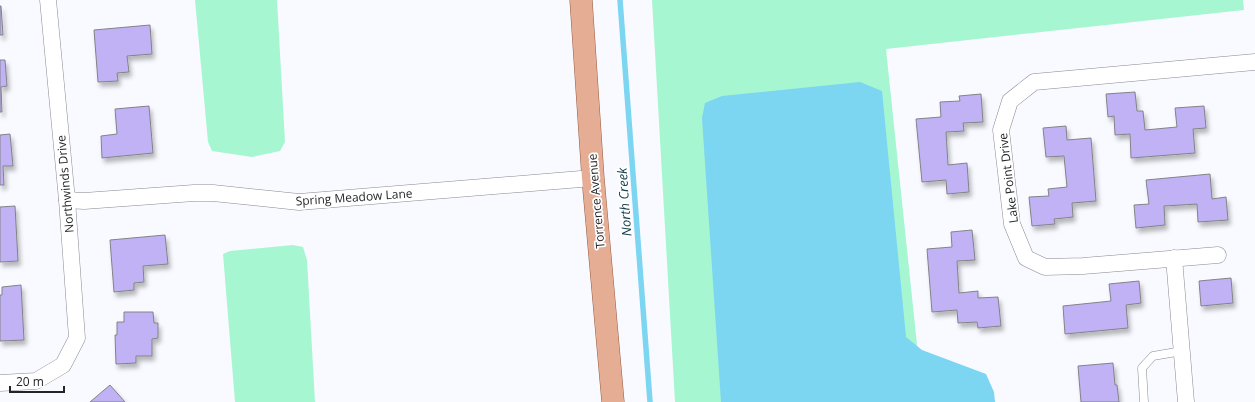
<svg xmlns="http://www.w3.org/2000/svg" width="1255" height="402" font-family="'Open Sans',sans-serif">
  <defs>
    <filter id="shadow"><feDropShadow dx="2.5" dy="4.5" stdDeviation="2" flood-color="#0004"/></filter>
  </defs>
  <rect width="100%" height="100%" fill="#f9faff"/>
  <!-- green -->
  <g fill="#a6f6d2">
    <polygon points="195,0 277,0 285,142 280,151 252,157 212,151 208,142"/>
    <polygon points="652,0 1243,0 1244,10 886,49 923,402 675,402"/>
    <polygon points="293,245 303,247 307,260 315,402 235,402 223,254 230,251"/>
  </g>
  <!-- water -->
  <polygon fill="#7cd5f1" points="860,82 882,91 906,337 922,350 986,374 994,392 995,402 721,402 702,118 705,103 722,96"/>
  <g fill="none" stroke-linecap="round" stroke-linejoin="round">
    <!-- stream -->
    <polyline stroke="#7cd5f1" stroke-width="5.5" points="620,0 650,402"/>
  </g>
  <!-- building -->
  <g fill="#c0b2f5" stroke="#838289" filter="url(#shadow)">
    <polygon points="0,6 1,6 3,35 0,35"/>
    <polygon points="150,25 152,54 127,56 129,72 117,73 118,81 98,82 94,30"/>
    <polygon points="0,60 5,60 7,86 1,87 2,112 0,112"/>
    <polygon points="1135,92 1137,111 1143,111 1145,130 1177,127 1175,108 1204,106 1206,128 1193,129 1195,153 1131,158 1130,134 1115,135 1114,116 1108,117 1106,94"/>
    <polygon points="981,94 983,122 963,123 964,131 946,132 948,165 967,163 969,192 947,194 946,180 922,182 916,119 941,117 940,102 960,101 959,96"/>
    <polygon points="149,106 153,153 102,158 101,136 117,134 115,109"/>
    <polygon points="1066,126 1067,140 1091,138 1096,201 1072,203 1073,217 1054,219 1055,224 1032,226 1029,197 1049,196 1048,189 1067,187 1064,156 1046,157 1043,128"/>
    <polygon points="10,134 13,166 3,166 4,185 0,185 0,135"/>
    <polygon points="1210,174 1212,199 1226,197 1228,220 1198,222 1197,204 1164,206 1165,225 1136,228 1134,205 1149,204 1146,180"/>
    <polygon points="15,206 18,261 0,262 0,207"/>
    <polygon points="972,230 975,260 957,261 959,293 978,291 978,298 998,297 1001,326 978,328 977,322 958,323 957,310 932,312 927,249 952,247 951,232"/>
    <polygon points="165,235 168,264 143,266 144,282 134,283 134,290 114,292 110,240"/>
    <polygon points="1231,278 1233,303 1201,306 1199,281"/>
    <polygon points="1139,281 1141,303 1126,305 1128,328 1065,334 1063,306 1111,301 1109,284"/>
    <polygon points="21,285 24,340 0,341 0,295 2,295 2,287"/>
    <polygon points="124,312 153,312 154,323 158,323 158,338 152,339 152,356 136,356 136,363 116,364 115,335 117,335 117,322 124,322"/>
    <polygon points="1113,363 1115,385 1117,385 1119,402 1081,402 1078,366"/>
    <polygon points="110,385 125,402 90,402"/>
  </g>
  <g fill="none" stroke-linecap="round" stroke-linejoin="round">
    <defs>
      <polyline id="service" points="1144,402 1142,368 1153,356 1182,351"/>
      <g id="minor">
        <polyline points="67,200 84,201 194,193 213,193 299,202 593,178"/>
        <polyline points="1218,255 1083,266 1045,267 1026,258 1012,224 1001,130 1010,101 1034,82 1255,62"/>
        <polyline points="1174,258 1186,402"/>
        <polyline points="0,383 36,381 63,365 77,338 67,200 48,0"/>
      </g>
      <polyline id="primary" points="581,0 593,178 613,402"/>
    </defs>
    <!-- service casing -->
    <use href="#service" stroke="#888a91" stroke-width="9"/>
    <!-- minor casing -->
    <use href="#minor" stroke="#888a91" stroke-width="17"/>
    <!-- primary casing -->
    <use href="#primary" stroke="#965b40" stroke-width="23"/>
    <!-- service -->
    <use href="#service" stroke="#fff" stroke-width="8"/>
    <!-- minor -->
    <use href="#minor" stroke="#fff" stroke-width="16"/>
    <!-- primary -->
    <use href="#primary" stroke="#e5ae94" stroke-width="22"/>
  </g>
  <g text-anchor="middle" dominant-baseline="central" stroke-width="3.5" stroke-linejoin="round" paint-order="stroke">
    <!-- street labels -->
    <g font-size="12" fill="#232427" stroke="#fff">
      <text transform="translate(1008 178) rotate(-97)">Lake Point Drive</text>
      <text transform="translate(65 184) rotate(-95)">Northwinds Drive</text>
      <text transform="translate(354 197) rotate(-4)">Spring Meadow Lane</text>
      <text transform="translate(596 201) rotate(-95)">Torrence Avenue</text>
    </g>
    <!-- water labels -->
    <g font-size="13" font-style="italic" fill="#19424e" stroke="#fff">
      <text transform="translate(624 202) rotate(-94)">North Creek</text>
    </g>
  </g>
  <!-- scale -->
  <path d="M10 386v6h54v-6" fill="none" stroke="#232427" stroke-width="2"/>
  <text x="16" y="386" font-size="12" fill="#232427" stroke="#ffffff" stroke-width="3" paint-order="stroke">20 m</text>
</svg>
